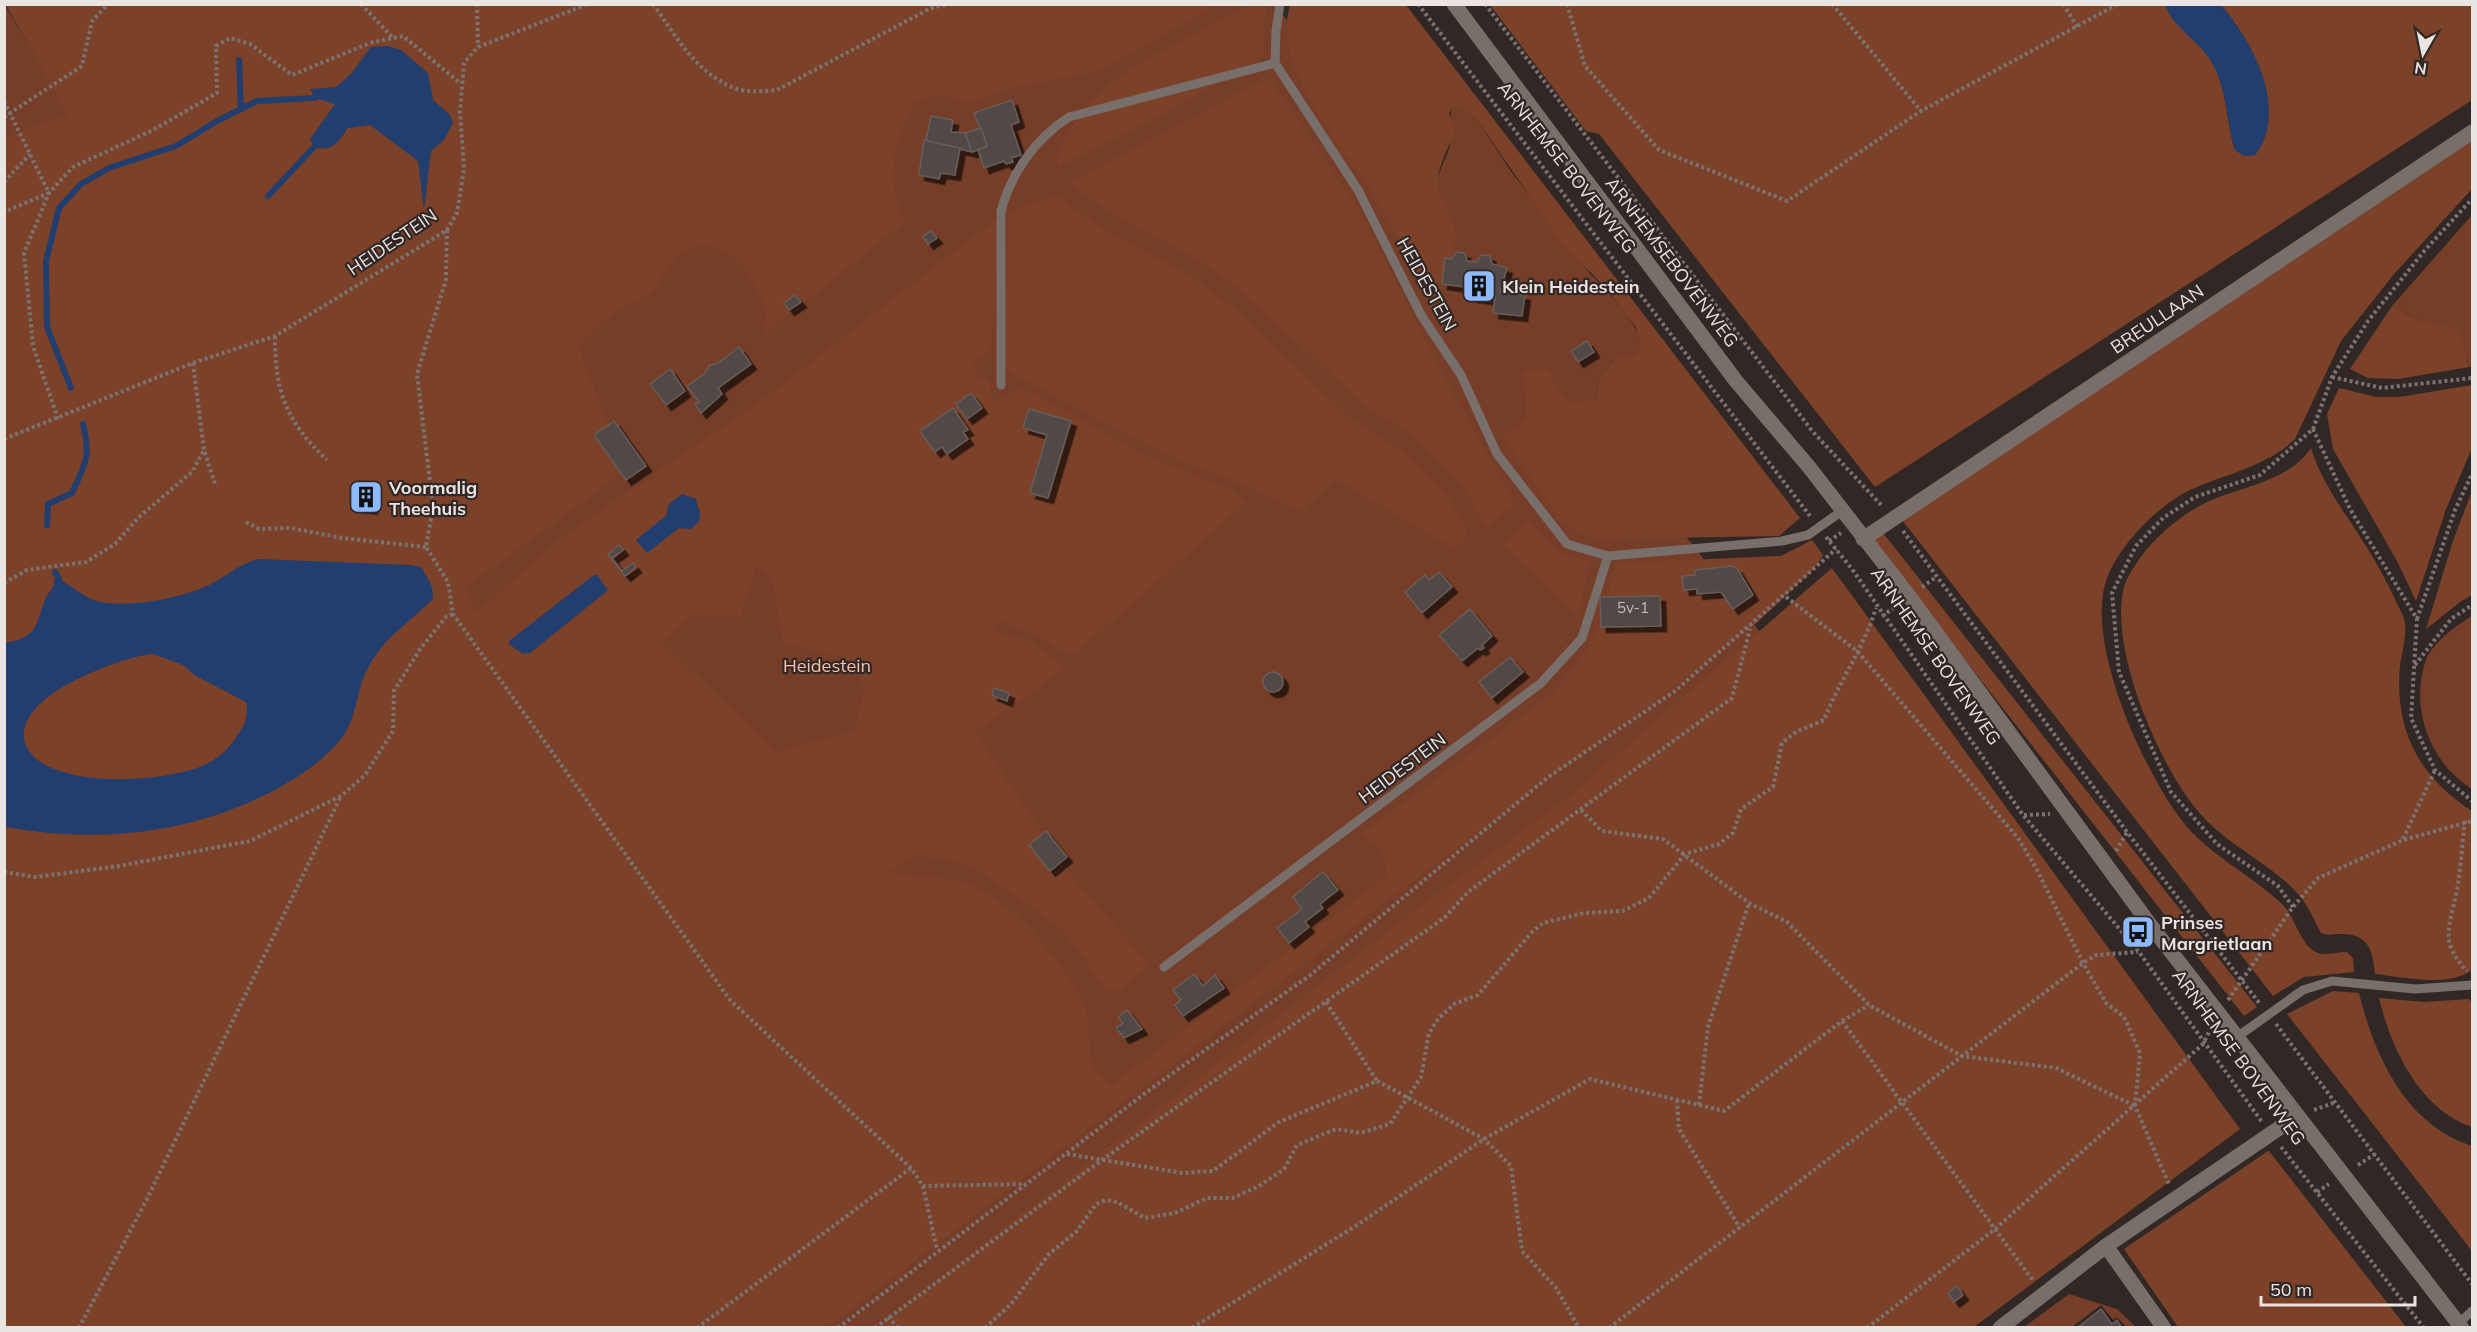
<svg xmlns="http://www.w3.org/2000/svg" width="2477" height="1332" font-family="Mulish,sans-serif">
  <defs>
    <filter id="shadow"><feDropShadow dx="5.5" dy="5.5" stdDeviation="0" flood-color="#0009"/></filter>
  </defs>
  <rect width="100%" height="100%" fill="#312825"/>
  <!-- green -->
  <g fill="#763e28">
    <path d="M 5,5 L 57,93 L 183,5 L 1275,5 L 1455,238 C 1457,223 1445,212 1440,198 C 1433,177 1443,167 1449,149 C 1453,136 1448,120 1452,106 L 1458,106 L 1478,121 L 1512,173 L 1591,275 C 1601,284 1660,343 1634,356 C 1629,358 1620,358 1615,358 L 1599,380 L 1596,399 L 1583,403 L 1999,942 L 1482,1327 L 5,1328 Z"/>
    <polygon points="2472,215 2472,366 2469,367 2459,331 2418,320 2392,306"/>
    <path d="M 2472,616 L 2472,789 C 2430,763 2409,708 2426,660 C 2432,643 2457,625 2472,616 Z"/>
    <polygon points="2069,1294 2117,1309 2136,1327 2126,1327 2117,1317 2113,1320 2101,1305 2072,1327 2024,1327"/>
  </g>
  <!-- forest -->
  <g fill="#7c4129" fill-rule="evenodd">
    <path d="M 6,5 L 1217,5 L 1099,71 L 1007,89 L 972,102 L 938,95 L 915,102 C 896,142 883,176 903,218 L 908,220 L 764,334 C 764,327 766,318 765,311 C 757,279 724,228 685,250 C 667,260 665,280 650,292 C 643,298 635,301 626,306 C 608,316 590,330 579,348 L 605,417 L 637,463 L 465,588 L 477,612 L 567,533 L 757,404 L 995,220 L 998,224 L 992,343 L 985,356 L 974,362 L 978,379 L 988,381 L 995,403 L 1017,389 L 1023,388 L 1145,455 L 1231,490 L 1247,502 L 1075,654 C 1054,651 1052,644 1035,635 C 1024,628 1011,628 999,620 L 995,631 L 1029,641 L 1060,663 L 1061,672 L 975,732 L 1068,871 L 1150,966 L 1122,988 L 1108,992 L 1062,929 L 981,872 L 950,859 L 915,856 L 887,872 C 913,878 942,875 968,884 C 1013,899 1068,967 1086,1009 C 1092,1026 1086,1048 1093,1064 C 1096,1072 1105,1079 1110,1086 L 1386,876 C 1386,851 1383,846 1360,835 L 1550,695 C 1594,648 1603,626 1615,563 L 1781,556 L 1812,540 L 1823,555 L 1814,569 L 1750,629 L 1413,881 L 828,1327 L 5,1327 L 4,827 C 96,843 187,835 270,792 C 298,778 327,759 345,733 C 357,715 357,688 367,669 C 381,641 406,623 429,602 L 409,565 L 259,559 C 239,564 227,576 209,585 C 182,598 120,612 91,599 C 80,594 70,585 59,579 L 54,580 C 55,589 49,590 46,597 C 35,625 39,637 5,643 L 5,137 L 68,115 ZM 359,61 L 428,73 L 433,100 L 450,115 L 444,140 L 431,151 L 424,207 L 418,161 L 370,125 L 348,128 C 338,143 332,152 314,147 L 310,139 L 335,104 L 336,87 L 351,74 ZM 667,515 L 690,529 L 680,527 L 670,534 L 636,540 ZM 757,564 L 772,580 L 784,644 L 845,657 L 864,686 L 855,731 L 776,752 L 662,642 L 691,616 L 741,616 ZM 594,575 L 607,593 L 530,653 L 510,645 L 509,641 Z"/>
    <path d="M 1250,5 L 1266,5 L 1263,56 L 1155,119 L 1057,167 C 1060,127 1102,89 1132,67 Z"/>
    <path d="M 1290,5 L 1406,5 L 1800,518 L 1779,536 L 1598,539 L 1579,533 L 1559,520 L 1502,435 L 1519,427 L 1527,416 L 1523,371 L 1548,369 C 1560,397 1564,408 1596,399 L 1599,380 L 1615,358 L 1634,356 L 1638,352 L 1640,341 L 1635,326 L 1606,288 L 1564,246 L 1478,121 L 1458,106 L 1452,106 L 1449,114 L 1455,131 C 1449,147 1440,161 1438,178 C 1436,200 1455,214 1456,235 C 1456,251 1446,269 1440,284 L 1423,288 C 1407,258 1392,225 1374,195 C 1341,142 1271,72 1290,5 Z"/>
    <path d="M 1490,5 L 2165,5 C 2176,28 2200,41 2213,63 C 2227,89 2226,122 2235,150 L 2245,156 L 2255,155 C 2289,109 2252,41 2221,5 L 2472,5 L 2472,100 L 1875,487 L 1599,134 L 1586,131 Z"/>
    <polygon points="1269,77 1358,209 1448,384 1516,505 1485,527 1463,485 1415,437 1365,406 1243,292 1199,260 1116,216 1069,183"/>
    <path d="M 2472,138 L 2472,189 L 2394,274 L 2341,341 L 2295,439 C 2266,467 2225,474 2190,490 C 2158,505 2119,546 2107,578 C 2083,642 2146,778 2187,827 C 2215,858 2252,876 2282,904 C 2297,918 2301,953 2324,954 C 2331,954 2339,952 2347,952 L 2353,958 L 2354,972 L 2304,977 L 2273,996 L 1899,516 Z"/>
    <polygon points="1055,195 1107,231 1189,275 1231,306 1354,421 1404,452 1448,496 1467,529 1463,543 1454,548 1335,479 1302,511 1227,478 1183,463 1110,426 1022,379 1010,372 1004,360 1009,213"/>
    <polygon points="2392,306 2418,320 2459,330 2469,367 2398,379 2368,378 2350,369"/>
    <polygon points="2472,385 2472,448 2446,509 2416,601 2397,561 2333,449 2327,414 2339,388 2376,397 2399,397"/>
    <path d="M 2311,448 C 2321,482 2344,511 2362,540 C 2378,564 2391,590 2403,616 C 2409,628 2402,652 2400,665 C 2394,730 2419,777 2472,811 L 2472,970 C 2447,988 2404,977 2375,974 C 2373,950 2368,933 2340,934 C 2333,934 2327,936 2321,933 C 2314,920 2308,905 2298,894 C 2271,864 2231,847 2203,817 C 2161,772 2108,649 2124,587 C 2128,574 2139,559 2147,549 C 2161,533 2178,518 2196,508 C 2233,486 2285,486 2311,448 Z"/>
    <polygon points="2472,491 2472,595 2460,602 2426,629 2453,541"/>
    <polygon points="1528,520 1560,553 1590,561 1578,615 1503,545"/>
    <polygon points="1880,529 2257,1007 2244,1016 1871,540"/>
    <polygon points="1832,568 2240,1129 1974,1327 874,1328 1431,898 1567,798"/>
    <path d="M 153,654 L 183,665 L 196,676 L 246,702 C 249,716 245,725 237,736 C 231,745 224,753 216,759 C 181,784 42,793 25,744 C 19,725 34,709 47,697 C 66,680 128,655 153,654 Z"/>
    <path d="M 2333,991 L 2359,993 C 2375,1057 2405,1124 2472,1146 L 2472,1251 L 2287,1014 Z"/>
    <path d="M 2379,998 L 2424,1002 L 2469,999 L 2472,1003 L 2472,1127 C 2419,1109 2391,1048 2379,998 Z"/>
    <polygon points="2268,1151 2269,1151 2406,1327 2178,1327 2124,1249"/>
  </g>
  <!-- water -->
  <g fill="#213e6e" fill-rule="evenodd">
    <path d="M 2165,5 L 2221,5 C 2252,41 2290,110 2255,155 L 2245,156 L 2235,150 C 2227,122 2227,89 2212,63 C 2200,41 2174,29 2165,5 Z"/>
    <path d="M 388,46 L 401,50 L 428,73 L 433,100 L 450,115 L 453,123 L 444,140 L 431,151 L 424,210 L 418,161 L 370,125 L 348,128 C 338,143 332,152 314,147 L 310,139 L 335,104 L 315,98 L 310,89 L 336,87 L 351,74 L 371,47 Z"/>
    <polygon points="682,494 696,499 700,513 699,522 690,529 679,528 647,553 636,540 667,515 668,505"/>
    <path d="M 259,559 L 409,565 L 421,567 C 427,577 434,586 433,599 C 410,622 383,638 368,668 C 357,688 357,714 345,733 C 329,758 297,778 271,792 C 186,835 97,843 5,827 L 5,643 C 39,637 35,625 46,597 C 48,593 52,590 54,585 L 54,580 L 59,579 C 70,585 80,594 91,599 C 120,611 182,598 209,585 C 227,576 239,564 259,559 ZM 153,654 L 183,665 L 196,676 L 246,702 C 249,716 245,725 237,736 C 231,745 224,753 215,759 C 181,784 42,793 25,743 C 19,725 34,708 48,697 C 66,681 128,655 153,654 Z"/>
    <polygon points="594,575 597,575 608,590 530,653 523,654 510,645 509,641"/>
  </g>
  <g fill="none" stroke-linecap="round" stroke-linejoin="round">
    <!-- stream -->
    <g stroke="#213e6e" stroke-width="6">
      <polyline points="239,60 241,109"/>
      <polyline points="268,196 314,147"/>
      <polyline points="71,388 47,327 46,261 59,208 81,184 109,168 176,146 217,121 257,101 315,98"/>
      <path d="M 47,525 L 48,504 L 72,493 C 86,462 91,457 83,424"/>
      <polyline points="55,572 59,579"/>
    </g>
  </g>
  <!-- building -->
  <g fill="#514845" stroke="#675d5a" stroke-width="1.5" filter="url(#shadow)">
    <polygon points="1012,100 1019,122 1011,125 1021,155 1011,158 1013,162 1006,164 1004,161 984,168 978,150 987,146 974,113"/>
    <polygon points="931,116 953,120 951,132 965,133 972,152 926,141"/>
    <polygon points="981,128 987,146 972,152 965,133"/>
    <polygon points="924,140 960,148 955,175 941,173 939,179 919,175"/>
    <polygon points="931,231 937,238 928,244 923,236"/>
    <polygon points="1456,252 1465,253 1467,261 1477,262 1481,255 1490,256 1492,264 1507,268 1500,292 1525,295 1522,316 1493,313 1495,297 1489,297 1488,299 1472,297 1473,288 1442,284 1445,258 1452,259"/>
    <polygon points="795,295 801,302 789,310 784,303"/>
    <polygon points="1587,341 1594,352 1578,362 1571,351"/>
    <polygon points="739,347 751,364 718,388 722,394 701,413 695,404 699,402 687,386 704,374 710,365 717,364"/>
    <polygon points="670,369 685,391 666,405 650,384"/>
    <polygon points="971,393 982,408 967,419 956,404"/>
    <polygon points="953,408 968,430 963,432 968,439 947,454 942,447 935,452 920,431"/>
    <polygon points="1029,409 1071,421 1048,498 1030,493 1047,435 1023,428"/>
    <polygon points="614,421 646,466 626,480 594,435"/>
    <polygon points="359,485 375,487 372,509 357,507"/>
    <polygon points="619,545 623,550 612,558 622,571 633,563 636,567 625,576 608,554"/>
    <polygon points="1732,566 1737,568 1753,595 1733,609 1721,592 1697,594 1697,589 1684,590 1682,576 1695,575 1695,570"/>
    <polygon points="1439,572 1452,587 1422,613 1405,592 1425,575 1429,580"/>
    <polygon points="1660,596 1661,626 1601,627 1600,597"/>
    <polygon points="1470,609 1492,636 1482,645 1484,648 1480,650 1478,648 1462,661 1439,635"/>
    <polygon points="1510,657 1523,672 1492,698 1479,682"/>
    <circle cx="1273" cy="682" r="10"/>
    <polygon points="994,688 1009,693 1007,701 992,695"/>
    <polygon points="1046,831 1067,857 1050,871 1029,845"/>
    <polygon points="1321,873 1324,873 1338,890 1320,904 1323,908 1305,922 1309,927 1289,943 1277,928 1302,909 1293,897"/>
    <polygon points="1194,974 1203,986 1215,975 1224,988 1183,1016 1175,1005 1181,1000 1173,990"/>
    <polygon points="1127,1010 1142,1029 1124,1038 1116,1028 1123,1023 1118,1017"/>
    <polygon points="1957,1286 1963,1295 1954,1302 1948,1293"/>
    <polygon points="2101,1309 2112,1324 2117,1320 2122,1328 2077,1328"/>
  </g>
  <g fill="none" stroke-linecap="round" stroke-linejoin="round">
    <!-- path -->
    <g stroke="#7b7371" stroke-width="4" stroke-dasharray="3 3" stroke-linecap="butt">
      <polyline points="361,4 393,38"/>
      <polyline points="477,4 478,47"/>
      <path d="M 653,4 C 677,37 695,72 734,88 C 747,93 764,91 777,90 L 931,8 L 949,4"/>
      <polyline points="1418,4 1810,516"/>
      <polyline points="1485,4 1813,432 1883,507"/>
      <polyline points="1567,4 1585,66 1659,150 1787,201 1921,111 2118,4"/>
      <polyline points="1832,4 1921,111"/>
      <polyline points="2063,4 2078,28"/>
      <polyline points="4,101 49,193 4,212"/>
      <polyline points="4,117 82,66 92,21 108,4"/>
      <polyline points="4,182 30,154"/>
      <polyline points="447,230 446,279 417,374 433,507 426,547 448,582 453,614 730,1000 911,1168 923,1186 1026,1184"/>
      <path d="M 275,336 C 275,393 286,421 327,460"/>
      <polyline points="193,363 204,450 215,484"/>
      <polyline points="2332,377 2382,388 2472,378"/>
      <polyline points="58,419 33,346 24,253 49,193 73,167 153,130 217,93 216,46 230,38 250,44 292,75 370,43 403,36 460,83"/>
      <polyline points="2313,429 2350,509 2417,619 2411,718 2435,770 2472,801"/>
      <polyline points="4,439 193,363 275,336 447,230 457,213 464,169 460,112 464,63 478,47 588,4"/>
      <polyline points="246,522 259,529 291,528 342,538 426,547"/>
      <polyline points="1903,531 2127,832 2260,1004"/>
      <polyline points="1826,537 1852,569 2023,815 2139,952 2262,1122"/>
      <polyline points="1829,541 1841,533"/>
      <polyline points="4,583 27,570 86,562 115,544 138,518 192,472 204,450"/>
      <polyline points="1922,587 1935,578"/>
      <polyline points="1786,597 1857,651 2018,838 2036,868 2083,963 2106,1003 2124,1017 2140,1053 2135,1106 2169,1184"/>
      <polyline points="1882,616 1896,606"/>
      <polyline points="2417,619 2455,510 2472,474"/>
      <polyline points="2415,665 2451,619 2472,605"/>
      <polyline points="1581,810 1602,831 1663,839 1749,903 1787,922 1869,1005 1962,1056 2056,1068 2135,1106"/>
      <polyline points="2024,815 2050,814"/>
      <path d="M 2465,821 C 2462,844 2461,868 2457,890 C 2450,927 2438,940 2467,971"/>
      <polyline points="2403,839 2435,770"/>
      <polyline points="2116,851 2127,832"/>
      <polyline points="4,872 35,877 119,866 250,841 341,796 365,775 393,731 394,691 420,649 446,617 453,614"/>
      <polyline points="2293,907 2278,886 2217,844 2171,792 2119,672 2112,593 2136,546 2163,518 2195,497 2260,475 2313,429 2332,377 2368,321 2425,250 2472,199"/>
      <polyline points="2228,1000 2293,907 2318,878 2403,840 2472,821"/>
      <polyline points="1326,1002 1377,1081"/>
      <polyline points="1842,1021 1869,1005"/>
      <polyline points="2276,1024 2472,1284"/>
      <polyline points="1677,1100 1679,1129 1740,1228"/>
      <polyline points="1699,1105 1708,1027 1749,903"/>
      <polyline points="2314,1110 2333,1103"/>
      <polyline points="2281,1147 2424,1328"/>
      <polyline points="1067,1154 1183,1173 1213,1171 1279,1122 1377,1081 1484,1139 1511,1166 1522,1251 1556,1288 1579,1328"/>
      <polyline points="2358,1165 2375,1154"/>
      <polyline points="923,1186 937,1250"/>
      <polyline points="2317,1192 2329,1184"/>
      <polyline points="888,1317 898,1328"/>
      <polyline points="79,1328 147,1199 341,796"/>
      <polyline points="697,1328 911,1168"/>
      <polyline points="838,1328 1152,1088 1309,976 1547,778 1675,691 1836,549"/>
      <polyline points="875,1328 1102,1160 1444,918 1468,892 1732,698 1750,629"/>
      <path d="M 985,1328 L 1011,1304 L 1049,1254 L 1076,1232 L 1096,1204 L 1107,1200 L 1117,1202 L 1145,1218 L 1175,1213 L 1207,1198 L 1233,1198 L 1259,1186 L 1284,1169 L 1297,1145 L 1336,1129 L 1360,1133 L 1390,1124 L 1421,1077 L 1429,1033 L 1438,1019 L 1454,1004 L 1478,995 L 1532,932 L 1543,923 L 1584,913 L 1623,911 L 1649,898 L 1685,854 L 1719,844 L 1733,833 L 1741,809 L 1773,787 L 1782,743 L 1796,732 L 1824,720 C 1839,682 1864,647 1876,608"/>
      <polyline points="1192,1328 1354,1227 1484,1139 1590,1079 1724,1111 1842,1021 2034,1282"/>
      <polyline points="1609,1328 2083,963 2096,955 2138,952"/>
      <polyline points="1867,1328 1995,1229 2203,1044 2210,1030"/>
    </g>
    <!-- lane -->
    <g stroke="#786e6a" stroke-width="9">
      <polyline points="1280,4 1276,31 1275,63 1358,190 1421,315 1461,375 1497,454 1567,544 1608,556 1782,541 1808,535 1842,511"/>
      <path d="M 1001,385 L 1001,211 C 1011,173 1036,138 1069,117 L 1275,63"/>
      <polyline points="1164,967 1541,683 1582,638 1608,556"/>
      <polyline points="2237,1037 2303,990 2332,981 2415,989 2472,985"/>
      <polyline points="2459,1323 2472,1311"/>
    </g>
    <!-- street -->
    <polyline stroke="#786e6a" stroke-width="15" points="2106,1246 2164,1328"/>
    <!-- secondary -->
    <g stroke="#786e6a" stroke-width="15">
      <polyline points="1454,4 1736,381 1809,467 1909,596 2148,922 2462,1328"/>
      <polyline points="1863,539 2472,132"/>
      <polyline points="2000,1328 2106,1246 2297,1116"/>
    </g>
  </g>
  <!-- icons -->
  <defs>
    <symbol id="building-square" viewBox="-11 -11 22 22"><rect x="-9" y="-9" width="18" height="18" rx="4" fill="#8eb9fc" stroke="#312825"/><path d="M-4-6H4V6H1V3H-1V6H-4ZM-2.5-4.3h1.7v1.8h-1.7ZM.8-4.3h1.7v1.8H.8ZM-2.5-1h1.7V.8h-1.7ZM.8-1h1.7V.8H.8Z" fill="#111"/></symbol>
    <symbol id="bus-square" viewBox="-11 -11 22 22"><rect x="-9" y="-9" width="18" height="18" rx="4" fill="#8eb9fc" stroke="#312825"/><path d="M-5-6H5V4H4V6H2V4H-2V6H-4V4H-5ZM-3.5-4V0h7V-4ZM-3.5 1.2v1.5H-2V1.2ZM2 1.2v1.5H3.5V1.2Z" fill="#111"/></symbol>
  </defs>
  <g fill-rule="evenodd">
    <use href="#building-square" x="1460" y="267" width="38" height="38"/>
    <use href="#building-square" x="347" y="478" width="38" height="38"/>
    <use href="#bus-square" x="2119" y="913" width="38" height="38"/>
  </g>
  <g text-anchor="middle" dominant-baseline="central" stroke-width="4.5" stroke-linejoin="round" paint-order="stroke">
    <!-- number labels -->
    <g font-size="15" fill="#c4bdbb">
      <text x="1633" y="607">5v-1</text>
    </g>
    <!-- street labels -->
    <g font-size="18" fill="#eae4e2" stroke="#312825">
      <text transform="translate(1567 167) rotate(52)">ARNHEMSE BOVENWEG</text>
      <text transform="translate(392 242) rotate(-34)">HEIDESTEIN</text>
      <text transform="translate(1672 262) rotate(53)">ARNHEMSEBOVENWEG</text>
      <text transform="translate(1427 284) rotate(61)">HEIDESTEIN</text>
      <text transform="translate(2157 319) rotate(-34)">BREULLAAN</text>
      <text transform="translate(1936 656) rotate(55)">ARNHEMSE BOVENWEG</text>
      <text transform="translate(1402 768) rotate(-37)">HEIDESTEIN</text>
      <text transform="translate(2239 1057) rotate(54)">ARNHEMSE BOVENWEG</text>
    </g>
    <!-- poi labels -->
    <g font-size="18" font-weight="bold" fill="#eae4e2" stroke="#312825" text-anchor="start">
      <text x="1502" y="286">Klein Heidestein</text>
      <text x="389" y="487">Voormalig<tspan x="389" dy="21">Theehuis</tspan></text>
      <text x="2161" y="922">Prinses<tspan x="2161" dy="21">Margrietlaan</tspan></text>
    </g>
    <!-- park labels -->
    <g font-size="18" fill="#f9c0ab" stroke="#312825">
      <text x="827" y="665">Heidestein</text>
    </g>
  </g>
  <!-- border -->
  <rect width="2477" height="1332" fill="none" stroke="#eae4e2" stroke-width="12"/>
  <!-- north arrow -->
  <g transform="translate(2423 54) rotate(189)" stroke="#312825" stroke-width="4.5" paint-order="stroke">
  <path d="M0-4.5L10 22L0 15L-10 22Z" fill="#eae4e2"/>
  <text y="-9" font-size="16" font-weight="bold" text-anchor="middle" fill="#eae4e2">N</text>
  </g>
  <!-- scale -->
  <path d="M2261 1296v9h154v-9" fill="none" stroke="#eae4e2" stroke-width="3"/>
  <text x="2270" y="1296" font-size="18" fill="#eae4e2" stroke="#312825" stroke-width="4.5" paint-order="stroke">50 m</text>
</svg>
